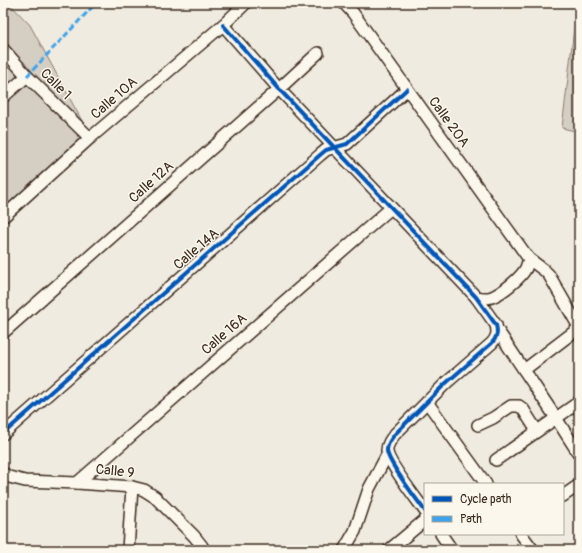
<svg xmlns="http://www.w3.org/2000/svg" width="582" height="553" font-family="Pangolin,sans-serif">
  <rect width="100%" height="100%" fill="#f0ebe0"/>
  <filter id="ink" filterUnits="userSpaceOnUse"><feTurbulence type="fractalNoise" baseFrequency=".025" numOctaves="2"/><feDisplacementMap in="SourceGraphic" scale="8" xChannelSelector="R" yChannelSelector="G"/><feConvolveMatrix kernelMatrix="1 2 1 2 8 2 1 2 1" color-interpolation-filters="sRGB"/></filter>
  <g filter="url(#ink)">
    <!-- green -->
    <g fill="#d5cec3" stroke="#887c70">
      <polygon points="3,3 9,3 30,25 88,132 3,212"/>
      <polygon points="577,3 579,3 579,132 562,128"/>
    </g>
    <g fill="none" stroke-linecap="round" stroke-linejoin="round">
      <defs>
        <g id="minor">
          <polyline points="344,3 353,13 529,259 544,270 549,275 579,327"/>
          <path d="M 223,25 L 279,89 L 476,297 L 496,325 C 498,333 497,337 492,343 L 445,384 L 395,434 C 391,439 387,444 387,450 C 386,460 418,501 425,511"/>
          <polyline points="3,49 27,76 90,138"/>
          <polyline points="3,97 27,76"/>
          <polyline points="3,217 90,138 223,25 246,3"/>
          <path d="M 476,297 C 481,298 487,299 492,297 C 502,293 521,278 526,268 C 527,265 528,262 529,259"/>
          <polyline points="498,331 556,418 579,454"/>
          <polyline points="3,333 279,89 318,53"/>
          <polyline points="524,370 579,328"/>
          <polyline points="427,402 486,484"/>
          <polyline points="478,425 493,418 511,406 519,406 523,409 537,431"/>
          <polyline points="3,434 320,155 326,150 347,144 407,89"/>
          <polyline points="496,460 579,402"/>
          <polyline points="3,473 9,477 25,481 77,483 132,487 144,490 155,497 194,536 202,546"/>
          <polyline points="77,483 391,208"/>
          <polyline points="563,496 579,485"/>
          <polyline points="441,534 452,550"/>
          <polyline points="521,534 533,550"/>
          <polyline points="128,550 132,487"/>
          <polyline points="344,550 355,531 369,489 387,455"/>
          <polyline points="389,550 425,520"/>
        </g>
      </defs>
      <!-- minor casing -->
      <use href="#minor" stroke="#3b2a1e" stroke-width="14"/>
      <!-- minor -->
      <use href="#minor" stroke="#fbf7ec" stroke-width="11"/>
      <!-- quiet -->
      <g stroke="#3fa3ea" stroke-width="3" stroke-dasharray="6 3" stroke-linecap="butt">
        <polyline points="27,76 96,3"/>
        <polyline points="202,546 204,550"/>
      </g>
      <defs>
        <g id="cycleway">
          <path d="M 223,25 L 279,89 L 476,297 L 496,325 C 498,333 497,337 492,343 L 445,384 L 395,434 C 391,439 387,444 387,450 C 386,460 418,501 425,511"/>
          <polyline points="3,434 320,155 326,150 347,144 407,89"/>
        </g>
      </defs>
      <!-- cycleway casing -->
      <use href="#cycleway" stroke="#fbf7ec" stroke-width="6"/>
      <!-- cycleway -->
      <use href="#cycleway" stroke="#0057b8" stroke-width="4"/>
    </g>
  </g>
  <g text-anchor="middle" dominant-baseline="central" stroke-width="3" stroke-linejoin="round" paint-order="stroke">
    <!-- street labels -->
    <g font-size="14" fill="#3b2a1e" stroke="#fbf7ec">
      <text transform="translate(56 84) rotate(45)">Calle 1</text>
      <text transform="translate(114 98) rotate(-41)">Calle 10A</text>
      <text transform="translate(449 122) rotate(54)">Calle 20A</text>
      <text transform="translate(151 182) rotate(-42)">Calle 12A</text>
      <text transform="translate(196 249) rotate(-41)">Calle 14A</text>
      <text transform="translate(224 334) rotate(-41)">Calle 16A</text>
      <text transform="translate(115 471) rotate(6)">Calle 9</text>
    </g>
  </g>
  <!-- margin -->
  <rect width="582" height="553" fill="none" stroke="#fbf7ec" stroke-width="16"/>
  <rect x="8" y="8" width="566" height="537" fill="none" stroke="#3b2a1e" stroke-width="1.5" filter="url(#ink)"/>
  <!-- legend -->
  <rect x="424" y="483" width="140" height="52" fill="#fbf7ec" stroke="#aea59a"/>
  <rect x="432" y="496" width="20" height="6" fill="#0057b8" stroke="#aea59a"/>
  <text x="460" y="503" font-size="12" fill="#3b2a1e">Cycle path</text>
  <rect x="432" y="516" width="20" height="6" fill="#3fa3ea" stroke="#aea59a"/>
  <text x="460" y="523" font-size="12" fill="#3b2a1e">Path</text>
</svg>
